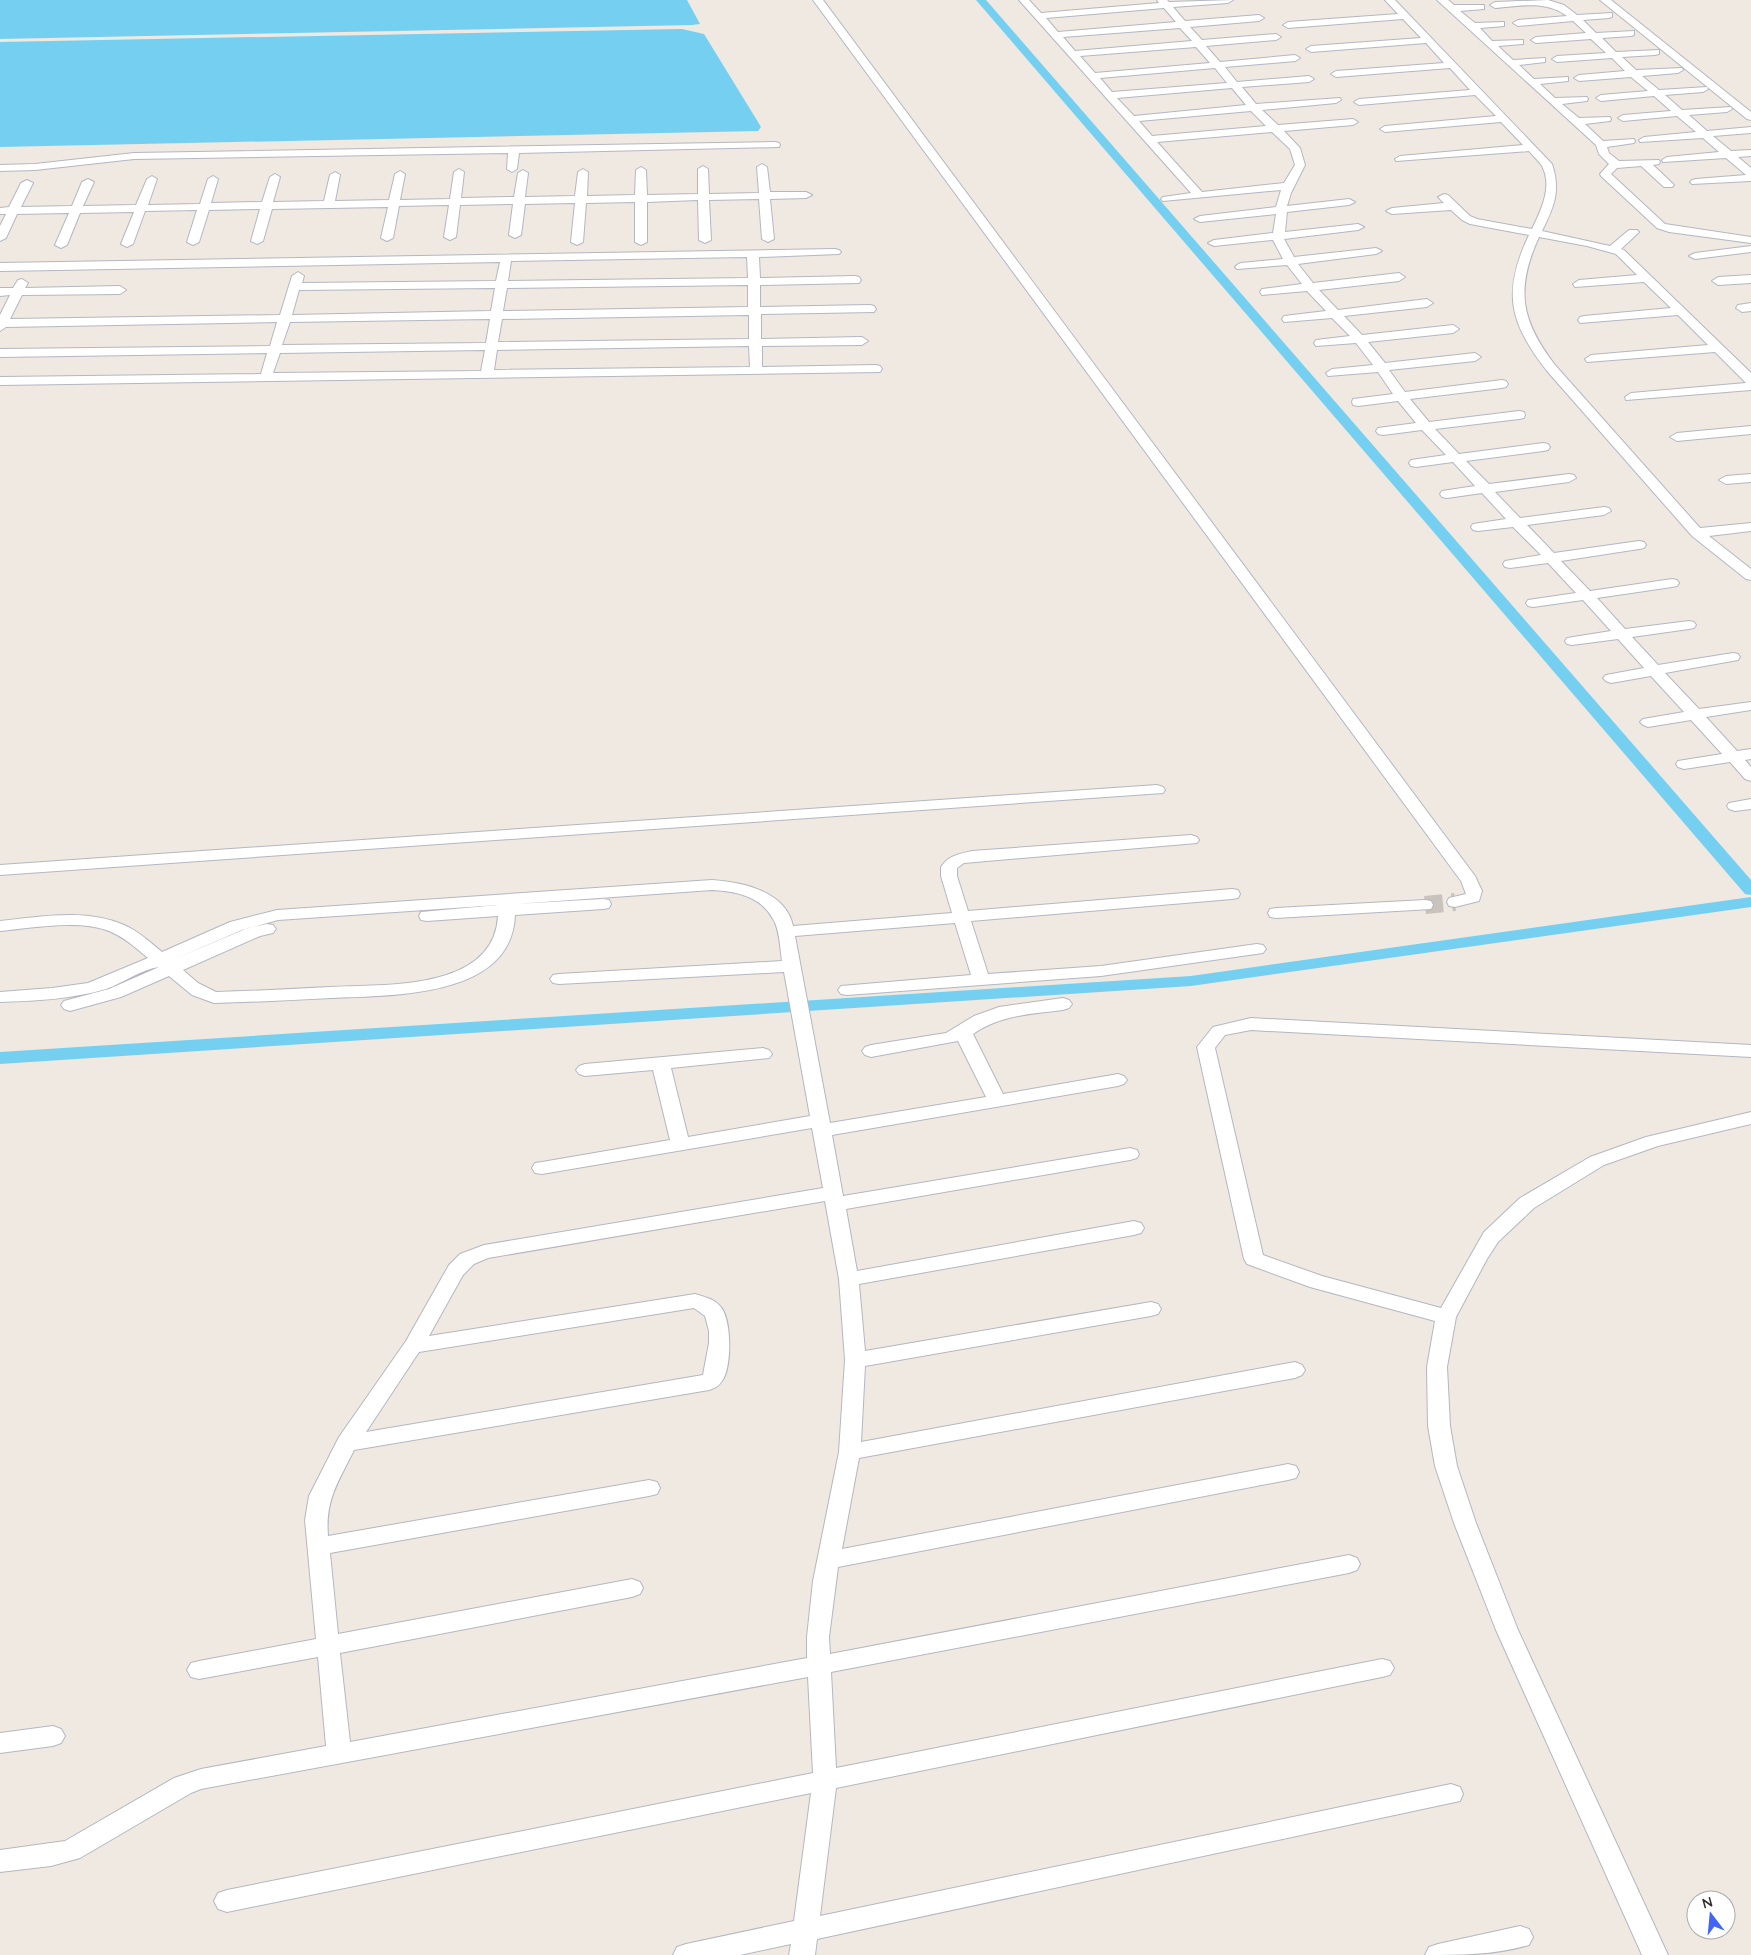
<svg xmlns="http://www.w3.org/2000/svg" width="1751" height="1955" font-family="Quicksand,sans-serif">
  <rect width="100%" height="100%" fill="#efe9e1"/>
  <!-- water -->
  <g fill="#75cff0">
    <polygon points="0,0 687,0 700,24 692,25 0,39"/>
    <polygon points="682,29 704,34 758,122 761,127 758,131 0,147 0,42"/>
  </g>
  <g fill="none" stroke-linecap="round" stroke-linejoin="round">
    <!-- canal -->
    <g fill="#75cff0" fill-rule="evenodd">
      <polygon points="976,0 986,0 1751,880 1751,895 1745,894"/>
      <polygon points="1751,897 1751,907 1191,986 0,1064 0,1052 1191,976"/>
    </g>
    <!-- minor-tunnel -->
    <polyline stroke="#c8c4bd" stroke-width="18" stroke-dasharray="18 9" stroke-linecap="butt" points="1425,905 1455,902"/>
    <defs>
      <g id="minor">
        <polygon points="813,0 823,0 1475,876 1482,891 1479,901 1455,907 1449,906 1447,902 1449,898 1466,894 1461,881"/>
        <path d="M 1019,0 L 1029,0 L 1041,13 L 1159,3 L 1157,0 L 1167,0 L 1169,2 L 1233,0 L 1228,3 L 1173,7 L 1185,21 L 1259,15 L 1264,18 L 1259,21 L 1190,27 L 1202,40 L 1276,34 L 1281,37 L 1276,40 L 1206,46 L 1220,62 L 1295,55 L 1300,58 L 1295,61 L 1225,67 L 1237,82 L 1309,76 L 1314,79 L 1309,82 L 1242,87 L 1256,104 L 1340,98 L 1341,100 L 1336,103 L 1262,110 L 1278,125 L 1353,119 L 1358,122 L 1353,125 L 1284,131 L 1300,148 L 1305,165 L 1291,193 L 1287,206 L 1349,199 L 1355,202 L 1349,205 L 1287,212 L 1285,232 L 1358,224 L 1364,227 L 1358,230 L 1284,239 L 1294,257 L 1376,248 L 1382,251 L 1376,254 L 1298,264 L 1313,283 L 1399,273 L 1405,277 L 1399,281 L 1319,290 L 1338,310 L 1427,299 L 1433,303 L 1427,307 L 1344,316 L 1362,335 L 1453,325 L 1459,329 L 1453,333 L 1368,342 L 1385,363 L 1475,353 L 1481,357 L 1475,361 L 1389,370 L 1405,392 L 1502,380 L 1506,381 L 1508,384 L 1506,387 L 1502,388 L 1410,399 L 1429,422 L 1519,411 L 1524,412 L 1525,415 L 1524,418 L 1519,419 L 1435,429 L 1459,454 L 1543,443 L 1548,444 L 1550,447 L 1548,450 L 1543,451 L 1466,461 L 1489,484 L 1569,474 L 1574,475 L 1576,478 L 1569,482 L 1495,492 L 1520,518 L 1604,507 L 1609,508 L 1611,511 L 1604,515 L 1527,525 L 1554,553 L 1639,541 L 1644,542 L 1646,545 L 1644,548 L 1639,549 L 1561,561 L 1590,591 L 1672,579 L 1677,580 L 1679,583 L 1677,586 L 1672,587 L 1597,598 L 1625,629 L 1689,621 L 1694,622 L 1696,625 L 1694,628 L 1689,629 L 1632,637 L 1658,665 L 1733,653 L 1738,654 L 1740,657 L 1738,660 L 1665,673 L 1699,709 L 1751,702 L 1751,710 L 1706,717 L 1737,751 L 1751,749 L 1751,759 L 1745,760 L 1751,767 L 1751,781 L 1745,779 L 1730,762 L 1684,769 L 1678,767 L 1676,764 L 1678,761 L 1722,754 L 1691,720 L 1648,727 L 1643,725 L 1640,722 L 1643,719 L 1684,712 L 1651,676 L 1611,683 L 1606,681 L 1603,678 L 1606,675 L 1644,668 L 1618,639 L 1572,645 L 1567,644 L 1565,641 L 1567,638 L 1611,631 L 1583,600 L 1533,607 L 1528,606 L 1526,603 L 1528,600 L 1576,593 L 1548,563 L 1510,568 L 1505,567 L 1503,564 L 1505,561 L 1541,555 L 1513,527 L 1478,531 L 1473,530 L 1471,527 L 1473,524 L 1506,519 L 1482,493 L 1447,498 L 1442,497 L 1440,494 L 1442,491 L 1475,486 L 1453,462 L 1416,467 L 1411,466 L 1409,463 L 1411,460 L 1446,455 L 1422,430 L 1383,435 L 1378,434 L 1376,431 L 1378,428 L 1416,423 L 1398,401 L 1358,406 L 1353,405 L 1352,402 L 1353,399 L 1393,394 L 1378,372 L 1328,376 L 1326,373 L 1332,369 L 1373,365 L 1356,343 L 1316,346 L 1314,343 L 1316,340 L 1350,336 L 1332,318 L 1284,322 L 1282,319 L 1284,316 L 1326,311 L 1307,291 L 1262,295 L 1260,292 L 1262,289 L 1302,284 L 1287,265 L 1237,269 L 1235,267 L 1237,265 L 1241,263 L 1283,259 L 1273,240 L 1214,246 L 1208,243 L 1214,240 L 1273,233 L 1276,214 L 1200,222 L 1194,219 L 1200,216 L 1276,207 L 1281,190 L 1163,201 L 1161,199 L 1163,197 L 1191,193 ZM 1164,8 L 1176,22 L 1058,32 L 1046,18 ZM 1180,28 L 1192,41 L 1075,51 L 1063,37 ZM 1196,47 L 1210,63 L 1095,73 L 1080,56 ZM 1215,68 L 1227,83 L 1112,92 L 1100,78 ZM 1232,88 L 1246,105 L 1134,116 L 1117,98 ZM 1251,111 L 1266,126 L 1152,136 L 1139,121 ZM 1272,132 L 1290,149 L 1295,165 L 1284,183 L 1202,192 L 1157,142 Z"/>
        <path d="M 1385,0 L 1395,0 L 1552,164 C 1561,191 1554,207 1542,231 L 1610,246 L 1629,230 L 1637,230 L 1639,232 L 1637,234 L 1621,249 L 1624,250 L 1751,373 L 1751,390 L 1626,400 L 1625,397 L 1631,393 L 1746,383 L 1715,352 L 1587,362 L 1585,359 L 1591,355 L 1708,345 L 1678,315 L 1580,323 L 1578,320 L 1580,317 L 1584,316 L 1671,308 L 1644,282 L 1575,287 L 1573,284 L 1579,280 L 1637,275 L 1616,254 L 1587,246 L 1539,237 C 1515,289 1521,321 1555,365 L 1700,528 L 1751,523 L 1751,531 L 1709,536 L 1751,569 L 1751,580 L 1746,579 L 1692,536 L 1547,371 C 1509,322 1502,292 1529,235 L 1470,224 L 1462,220 L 1451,210 L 1392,214 L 1386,211 L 1392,208 L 1444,203 L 1438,197 L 1444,194 L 1448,195 L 1470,216 L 1477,219 L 1532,229 C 1541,210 1553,187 1542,166 C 1539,161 1533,156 1529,151 L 1396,161 L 1395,159 L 1400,156 L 1523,145 L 1501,122 L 1385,132 L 1380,129 L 1385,126 L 1496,116 L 1475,95 L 1359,105 L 1354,102 L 1359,99 L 1470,90 L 1450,68 L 1336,77 L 1331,74 L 1336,71 L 1444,63 L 1426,43 L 1311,52 L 1306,49 L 1311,46 L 1421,38 L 1403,19 L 1288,28 L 1283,25 L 1288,22 L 1398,14 Z"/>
        <polygon points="1437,0 1448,0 1454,5 1484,5 1484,9 1460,11 1475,23 1504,22 1504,26 1480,28 1492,41 1523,40 1523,44 1498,46 1513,60 1545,58 1545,62 1519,65 1534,79 1568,77 1568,81 1540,84 1555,98 1587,97 1588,99 1587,101 1562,104 1579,118 1610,117 1611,119 1610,121 1585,124 1603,141 1634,139 1635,141 1634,143 1607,147 1609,153 1619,161 1659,160 1660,162 1659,164 1653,165 1672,183 1674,185 1672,187 1664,187 1641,166 1617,168 1611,174 1665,224 1751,237 1751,243 1669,232 1657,228 1601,176 1600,174 1609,164 1599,154 1596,145"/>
        <path d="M 1548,0 L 1564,5 L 1577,15 L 1612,13 L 1612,17 L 1609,18 L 1583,20 L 1596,33 L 1634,31 L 1634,35 L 1631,36 L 1602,38 L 1616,52 L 1659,50 L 1659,54 L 1655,55 L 1622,57 L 1636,70 L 1682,68 L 1683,70 L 1678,73 L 1642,76 L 1659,90 L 1707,87 L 1708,89 L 1703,92 L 1665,95 L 1682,110 L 1731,107 L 1732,109 L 1727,112 L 1689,115 L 1707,131 L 1751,127 L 1751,133 L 1713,136 L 1731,151 L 1751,150 L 1751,156 L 1738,157 L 1751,168 L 1751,181 L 1692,184 L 1690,182 L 1692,180 L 1696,179 L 1746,175 L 1726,158 L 1663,162 L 1662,160 L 1667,157 L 1719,152 L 1703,138 L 1640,142 L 1639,140 L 1644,137 L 1696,132 L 1677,116 L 1623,121 L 1618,118 L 1623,115 L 1671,111 L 1654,96 L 1601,101 L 1596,98 L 1601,95 L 1648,91 L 1631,77 L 1579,81 L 1574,78 L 1579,75 L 1625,71 L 1612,58 L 1557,62 L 1552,59 L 1557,56 L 1606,53 L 1591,39 L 1536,43 L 1531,40 L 1536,37 L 1586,33 L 1573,21 L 1518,26 L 1513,23 L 1518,20 L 1567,16 C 1546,0 1520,6 1495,8 L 1490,5 L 1495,2 Z"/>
        <polygon points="1600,0 1611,0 1751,112 1751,120 1747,119"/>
        <polygon points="775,142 779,143 780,145 779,147 519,153 517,169 512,172 507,169 508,153 134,159 35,170 0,171 0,165 35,164 134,153"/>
        <polygon points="762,164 767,167 770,192 806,192 812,195 806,198 770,199 774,239 768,242 762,239 759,199 709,200 711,240 705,243 699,240 698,200 647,202 647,242 641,245 635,242 635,202 586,203 583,242 577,245 571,242 575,203 525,204 521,235 515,238 509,235 513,204 460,205 456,237 450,240 444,237 449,205 399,206 393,238 387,241 381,238 388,207 272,209 263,241 257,244 251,241 260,209 209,210 199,242 193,245 187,242 197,210 145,211 133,244 127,247 121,244 134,212 80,213 67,245 61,248 55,245 69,213 17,214 6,238 0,241 0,226 6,214 0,214 0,208 9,207 21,183 27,180 33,183 21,207 72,206 82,182 88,179 94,182 83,206 136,205 147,179 152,176 157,179 148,205 200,204 208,179 213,176 218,179 211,203 262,202 270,177 275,174 280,177 273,202 324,201 330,175 335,172 340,175 335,201 389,200 395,174 400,171 405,174 400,200 450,199 454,172 459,169 464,172 461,198 514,197 518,173 523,170 528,173 525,197 575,196 578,172 583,169 588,172 587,196 635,195 636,170 641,167 646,170 647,195 698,194 698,169 703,166 708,169 709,194 759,193 757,167"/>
        <polygon points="1751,246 1751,252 1695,259 1689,256 1695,253"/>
        <path d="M 835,249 L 839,250 L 841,252 L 839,254 L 759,257 L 760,278 L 855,276 L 859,277 L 861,280 L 859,283 L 760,285 L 760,307 L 870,305 L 874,306 L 876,309 L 874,312 L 761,314 L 761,339 L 862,337 L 868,341 L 862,345 L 762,346 L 762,367 L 876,365 L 880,366 L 882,369 L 880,372 L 0,385 L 0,377 L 261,374 L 267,353 L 0,357 L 0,349 L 270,346 L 277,322 L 6,327 L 0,331 L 0,315 L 10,295 L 0,296 L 0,288 L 13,288 L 18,280 L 22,279 L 28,283 L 25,288 L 120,286 L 126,290 L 120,294 L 22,295 L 10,319 L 280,315 L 292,276 L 298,272 L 304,276 L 302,283 L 496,281 L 500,262 L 0,271 L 0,263 ZM 747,257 L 748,278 L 508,281 L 511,261 ZM 748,285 L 748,307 L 503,311 L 507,288 ZM 495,288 L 491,311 L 292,315 L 299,290 ZM 749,315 L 749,339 L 498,342 L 502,319 ZM 490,319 L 486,343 L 282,345 L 290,322 ZM 749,346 L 750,367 L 494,370 L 497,350 ZM 485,350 L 481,371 L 273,373 L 280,353 Z"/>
        <polygon points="1751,275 1751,283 1718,285 1712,281 1718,277"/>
        <polygon points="1751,303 1751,311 1742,312 1736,308 1738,305"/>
        <polygon points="1751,426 1751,434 1677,441 1670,437 1677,433"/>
        <polygon points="1751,474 1751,482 1726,484 1719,480 1726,476"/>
        <polygon points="1157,785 1163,787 1165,790 1163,793 0,875 0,865"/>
        <polygon points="1751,799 1751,809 1735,811 1729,809 1727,806 1729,803"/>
        <path d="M 1191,835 L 1197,837 L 1199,840 L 1197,843 L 964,863 L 957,868 L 957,876 L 968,911 L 1232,889 L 1238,890 L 1240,894 L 1238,898 L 1232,899 L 971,921 L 988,974 L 1101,966 L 1257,944 L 1263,945 L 1266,949 L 1263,953 L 1101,976 L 847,995 L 841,994 L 838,990 L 841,986 L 971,975 L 955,923 L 795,936 L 830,1123 L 986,1097 L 958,1041 L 871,1057 L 865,1055 L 862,1051 L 865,1047 L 871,1045 L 946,1033 L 974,1016 L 999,1007 L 1063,998 L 1069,1000 L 1072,1004 L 1069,1008 L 1063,1010 C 1031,1014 1000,1015 973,1034 L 1003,1094 L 1118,1074 L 1124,1076 L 1127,1080 L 1124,1084 L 1118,1086 L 832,1135 L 843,1196 L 1130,1148 L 1137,1150 L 1139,1154 L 1137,1158 L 1130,1160 L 846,1209 L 857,1271 L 1134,1221 L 1141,1223 L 1144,1228 L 1141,1233 L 1134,1235 L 859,1284 L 865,1351 L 1151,1302 L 1158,1304 L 1161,1309 L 1158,1314 L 1151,1316 L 865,1366 L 861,1442 L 1295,1362 L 1302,1365 L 1305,1370 L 1302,1375 L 1295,1378 L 859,1458 L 842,1549 L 1288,1464 L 1296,1466 L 1299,1472 L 1296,1478 L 1288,1480 L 838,1567 L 829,1637 L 830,1654 L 1349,1555 L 1357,1558 L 1360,1564 L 1357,1570 L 1349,1573 L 831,1672 L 836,1768 L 1382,1659 L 1390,1661 L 1394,1668 L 1390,1675 L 1382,1677 L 836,1788 L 820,1916 L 1451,1784 L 1460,1787 L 1463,1794 L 1460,1801 L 817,1939 L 815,1955 L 789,1955 L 791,1944 L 740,1955 L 673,1955 L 677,1947 L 686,1944 L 794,1921 L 811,1793 L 227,1912 L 218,1909 L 214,1901 L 218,1893 L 227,1890 L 813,1773 L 808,1677 L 201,1789 L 191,1793 L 80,1858 L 51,1866 L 0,1872 L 0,1850 L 65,1841 L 174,1778 L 201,1769 L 326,1746 L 318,1657 L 199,1679 L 191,1677 L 187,1670 L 191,1663 L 199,1661 L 316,1639 L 305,1520 L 309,1496 L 339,1437 L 406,1341 L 449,1265 L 460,1254 L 484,1245 L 823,1188 L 812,1128 L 542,1174 L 535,1173 L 532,1168 L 535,1163 L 542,1162 L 670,1140 L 653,1070 L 585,1076 L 579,1074 L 576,1070 L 579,1066 L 585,1064 L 763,1048 L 769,1050 L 772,1054 L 769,1058 L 671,1068 L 688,1137 L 810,1116 L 784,972 L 559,984 L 553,983 L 550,979 L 553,975 L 559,974 L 782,961 C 780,949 780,930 773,919 C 761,896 735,891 712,890 L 515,904 L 603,899 L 609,900 L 611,904 L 609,908 L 603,909 L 515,915 C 512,999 390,995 332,998 C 293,1000 253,1002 214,1003 L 192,995 L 169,976 L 121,997 L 70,1011 L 64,1009 L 61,1005 L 64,1001 L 109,989 L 159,967 C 142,969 123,983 106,989 C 72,999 36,1001 0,1002 L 0,992 L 52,988 L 88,983 L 148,958 C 136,948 124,937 109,931 C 79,919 32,928 0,931 L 0,921 C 40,917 86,908 124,925 C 138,931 150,942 162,952 L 230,922 L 277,910 L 712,880 C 742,882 786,891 793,926 L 952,913 L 941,876 L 941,867 C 949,855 959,854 972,851 ZM 498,905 L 421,912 L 419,916 L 421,920 L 427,921 L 498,916 C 494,992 382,984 330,987 C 292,989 254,991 216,992 L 198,983 L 183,970 L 260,936 L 273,933 L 276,929 L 273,925 L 267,924 L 248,928 L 172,960 L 242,930 L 278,920 ZM 825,1201 L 839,1279 L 845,1360 L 839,1452 L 813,1581 L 807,1637 L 807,1658 L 350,1742 L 340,1653 L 632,1597 L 640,1594 L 643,1588 L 640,1582 L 632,1579 L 338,1634 L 330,1553 L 649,1496 L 657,1494 L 660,1488 L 657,1482 L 649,1480 L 328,1536 C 325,1499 339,1481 354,1450 L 709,1390 C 715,1388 718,1387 722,1381 C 732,1367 732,1319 720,1306 C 713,1298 704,1297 695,1294 L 429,1336 L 463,1275 L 474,1264 L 488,1258 ZM 694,1308 L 705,1316 L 709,1331 L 709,1343 L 703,1375 L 366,1432 L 419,1352 Z"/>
        <polygon points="1425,900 1431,901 1433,905 1431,909 1276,918 1270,917 1268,913 1270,909 1276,908"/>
        <polygon points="1251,1018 1751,1045 1751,1057 1251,1030 1225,1035 1215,1048 1263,1255 1322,1276 1441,1308 1484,1232 1520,1198 1590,1157 1646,1137 1751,1112 1751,1124 1658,1146 1604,1165 1534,1208 1498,1242 1487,1259 1456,1317 1447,1367 1450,1426 1457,1466 1476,1523 1518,1630 1668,1955 1642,1955 1496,1630 1454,1523 1435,1466 1428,1426 1427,1367 1435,1321 1310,1287 1247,1264 1244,1259 1197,1047 1213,1027"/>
        <polygon points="53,1726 61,1729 65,1736 61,1743 53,1746 0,1753 0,1733"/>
        <path d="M 1520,1926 L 1529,1929 L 1533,1937 L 1529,1945 C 1495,1955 1461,1955 1425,1955 L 1429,1947 L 1438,1944 Z"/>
      </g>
    </defs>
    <!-- minor casing -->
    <use href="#minor" stroke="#b4b7c1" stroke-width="2"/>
    <!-- minor -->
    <use href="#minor" fill="#fff" fill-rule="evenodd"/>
  </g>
  <!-- north arrow -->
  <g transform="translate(1711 1915) rotate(344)"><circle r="24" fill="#ffffff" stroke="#ababab"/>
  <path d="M0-4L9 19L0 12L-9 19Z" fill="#4264fb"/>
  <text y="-8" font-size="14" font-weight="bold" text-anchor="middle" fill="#2e2e2e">N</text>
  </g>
</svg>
